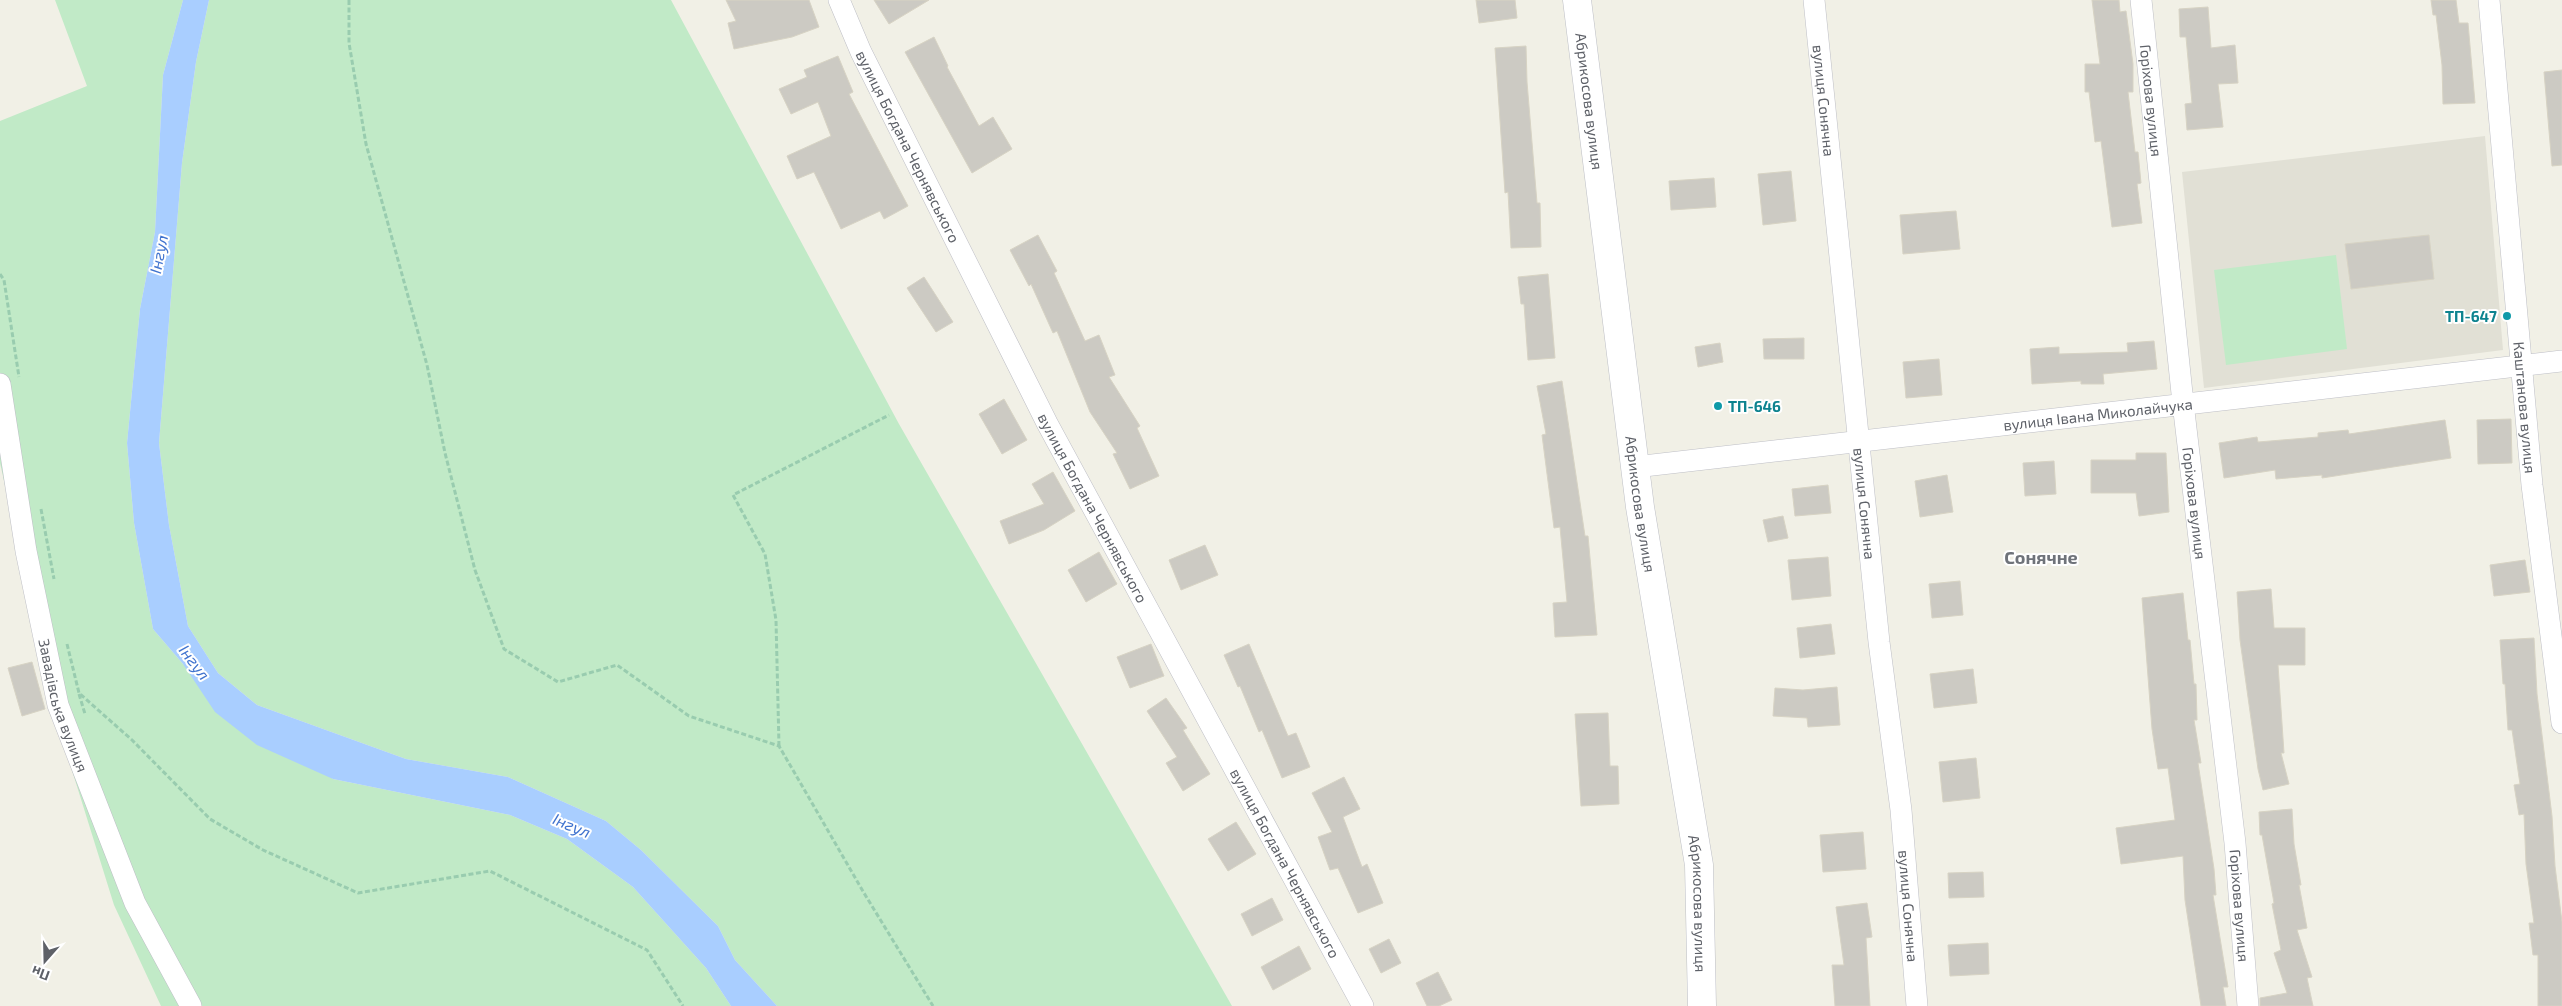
<svg xmlns="http://www.w3.org/2000/svg" width="2562" height="1006" font-family="'Exo 2',sans-serif">
  <rect width="100%" height="100%" fill="#f1f0e6"/>
  <!-- education -->
  <polygon fill="#e1e0d5" points="2485,136 2503,350 2204,388 2182,172"/>
  <!-- green -->
  <g fill="#c1eac7">
    <polygon points="55,0 183,0 163,75 155,232 140,309 127,443 134,523 153,629 183,664 333,779 510,815 567,839 633,887 706,968 731,1006 161,1006 114,905 61,735 0,463 0,121 87,86"/>
    <polygon points="209,0 671,0 899,424 1232,1006 777,1006 735,960 718,926 641,850 606,821 508,777 406,759 257,705 218,673 188,626 169,525 159,443 182,163 196,62"/>
    <polygon points="2336,255 2347,349 2226,365 2214,270"/>
  </g>
  <!-- water -->
  <polygon fill="#a9ceff" points="183,0 209,0 196,62 182,163 159,443 169,525 188,626 218,673 257,705 406,759 508,777 606,821 641,850 718,926 735,960 777,1006 731,1006 706,968 633,887 567,839 510,815 333,779 257,745 215,712 183,664 153,629 134,523 127,443 140,309 155,232 163,75"/>
  <!-- building -->
  <g fill="#cccac3" stroke="#d7d3c4">
    <polygon points="726,0 809,0 819,27 792,37 734,49 728,23 736,21"/>
    <polygon points="874,0 929,0 889,24"/>
    <polygon points="1476,0 1515,0 1517,18 1479,23"/>
    <polygon points="2092,0 2119,0 2120,12 2126,11 2133,64 2133,92 2128,92 2135,152 2138,152 2141,183 2137,184 2142,223 2112,227 2101,141 2095,142 2089,92 2085,92 2085,64 2100,64"/>
    <polygon points="2431,0 2456,0 2459,23 2468,23 2475,103 2443,104 2442,65 2436,15 2433,15"/>
    <polygon points="2208,7 2211,48 2235,45 2238,83 2218,84 2223,127 2187,130 2185,104 2192,103 2186,37 2180,37 2179,9"/>
    <polygon points="934,37 948,66 947,67 979,126 993,117 1012,149 972,173 905,52"/>
    <polygon points="1526,46 1527,82 1537,203 1540,203 1541,247 1511,248 1508,192 1505,193 1495,48"/>
    <polygon points="838,56 853,92 849,94 908,206 884,219 880,211 841,229 814,172 797,179 787,156 831,136 818,102 791,114 779,89 807,77 804,70"/>
    <polygon points="2562,70 2562,165 2552,166 2544,72"/>
    <polygon points="1791,171 1796,221 1763,225 1758,174"/>
    <polygon points="1714,178 1716,207 1671,210 1669,181"/>
    <polygon points="1956,211 1960,249 1903,254 1900,215"/>
    <polygon points="1038,235 1057,271 1054,273 1085,341 1099,335 1115,375 1109,377 1140,426 1137,428 1159,476 1130,489 1113,454 1117,453 1090,412 1057,331 1053,333 1031,284 1029,286 1010,250"/>
    <polygon points="2429,235 2434,279 2351,289 2345,244"/>
    <polygon points="1548,274 1555,358 1528,360 1524,304 1521,304 1518,277"/>
    <polygon points="924,277 953,322 936,332 907,288"/>
    <polygon points="1804,338 1804,359 1764,359 1763,339"/>
    <polygon points="2154,341 2157,369 2103,374 2104,384 2081,384 2081,381 2032,384 2030,349 2059,347 2059,354 2128,352 2127,343"/>
    <polygon points="1720,343 1723,362 1698,367 1695,347"/>
    <polygon points="1939,359 1942,395 1906,398 1903,362"/>
    <polygon points="1562,381 1585,536 1588,536 1597,635 1555,637 1553,603 1567,602 1560,527 1554,528 1542,435 1546,434 1537,386"/>
    <polygon points="1004,399 1027,440 1002,454 979,414"/>
    <polygon points="2511,419 2512,463 2478,464 2477,420"/>
    <polygon points="2445,420 2451,458 2322,478 2322,475 2276,479 2275,470 2224,478 2219,443 2257,437 2258,442 2318,437 2318,433 2348,430 2349,434"/>
    <polygon points="2136,453 2166,453 2169,512 2139,516 2136,493 2091,493 2091,460 2136,460"/>
    <polygon points="2054,461 2056,494 2025,496 2023,463"/>
    <polygon points="1053,472 1075,511 1044,530 1009,544 1000,521 1044,504 1032,484"/>
    <polygon points="1947,475 1953,512 1920,517 1915,481"/>
    <polygon points="1828,485 1831,513 1795,516 1792,489"/>
    <polygon points="1783,516 1788,538 1768,542 1763,520"/>
    <polygon points="1205,545 1218,575 1181,590 1169,560"/>
    <polygon points="1099,552 1117,584 1086,602 1068,570"/>
    <polygon points="1828,557 1831,596 1792,600 1788,560"/>
    <polygon points="2525,560 2530,592 2494,596 2490,565"/>
    <polygon points="1960,581 1963,615 1932,618 1929,584"/>
    <polygon points="2271,589 2274,628 2305,628 2305,665 2278,665 2284,753 2281,753 2289,784 2263,790 2258,769 2240,640 2237,592"/>
    <polygon points="2183,593 2188,640 2190,640 2194,684 2196,684 2197,720 2194,720 2201,763 2198,763 2214,869 2216,895 2213,895 2228,987 2223,987 2226,1006 2201,1006 2185,900 2183,856 2121,864 2116,828 2175,820 2168,768 2158,769 2152,729 2142,598"/>
    <polygon points="1831,624 1835,654 1800,658 1797,628"/>
    <polygon points="2534,638 2537,694 2552,816 2555,866 2562,922 2562,1006 2538,1006 2538,955 2533,955 2529,923 2534,923 2526,864 2524,814 2519,815 2514,785 2520,784 2512,730 2508,730 2505,684 2503,684 2500,640"/>
    <polygon points="1151,644 1164,676 1130,688 1117,657"/>
    <polygon points="1249,644 1288,736 1296,733 1310,767 1282,778 1262,730 1259,732 1240,686 1238,687 1224,655"/>
    <polygon points="32,662 45,709 22,716 8,668"/>
    <polygon points="1973,669 1977,703 1934,708 1930,674"/>
    <polygon points="1837,687 1840,725 1808,727 1807,718 1773,716 1775,688 1803,690"/>
    <polygon points="1166,698 1187,728 1183,730 1210,774 1183,791 1166,763 1177,757 1147,711"/>
    <polygon points="1608,713 1610,766 1618,766 1619,804 1581,806 1575,714"/>
    <polygon points="1976,758 1980,798 1943,802 1939,762"/>
    <polygon points="1344,777 1360,809 1343,817 1362,867 1367,864 1383,903 1358,913 1338,868 1330,870 1318,837 1332,832 1312,793"/>
    <polygon points="2292,809 2294,844 2301,885 2299,885 2307,928 2297,930 2312,977 2307,978 2313,1006 2260,1006 2260,998 2287,993 2274,953 2281,950 2272,904 2274,903 2262,835 2260,835 2259,812"/>
    <polygon points="1236,822 1256,854 1228,871 1208,839"/>
    <polygon points="1863,832 1866,869 1823,872 1820,835"/>
    <polygon points="1983,872 1984,897 1949,898 1948,873"/>
    <polygon points="1272,898 1283,920 1252,936 1241,914"/>
    <polygon points="1867,903 1872,937 1866,938 1870,1006 1835,1006 1832,965 1844,965 1836,907"/>
    <polygon points="1389,939 1401,963 1381,973 1369,949"/>
    <polygon points="1988,943 1989,974 1950,976 1948,945"/>
    <polygon points="1299,946 1311,969 1273,990 1261,967"/>
    <polygon points="1438,972 1452,1000 1439,1006 1427,1006 1416,983"/>
  </g>
  <g fill="none" stroke-linecap="round" stroke-linejoin="round">
    <defs>
      <g id="street">
        <path id="s1" d="M 839,0 L 861,52 L 1047,423 L 1363,1006"/>
        <path id="s2" d="M 1814,0 L 1879,642 L 1901,810 L 1917,1006"/>
        <path id="s3" d="M 2141,0 L 2183,403 L 2235,843 L 2248,1006"/>
        <path id="s4" d="M 2489,0 L 2532,485 L 2562,723"/>
        <path id="s5" d="M 0,384 L 26,551 L 58,705 L 135,903 L 191,1006"/>
        <path id="s6" d="M 1635,467 L 2562,361"/>
      </g>
      <g id="secondary">
        <path id="s7" d="M 1577,0 L 1640,507 L 1699,865 L 1702,1006"/>
      </g>
    </defs>
    <!-- street casing -->
    <use href="#street" stroke="#bebfc6" stroke-width="22"/>
    <!-- secondary casing -->
    <use href="#secondary" stroke="#bcbec5" stroke-width="29"/>
    <!-- path -->
    <g stroke="#99ccaf" stroke-width="3" stroke-dasharray="5 2.5" stroke-linecap="butt">
      <polyline points="349,0 349,43 366,144 427,365 445,453 475,570 504,649 558,682 617,665 689,716 779,746 864,893 933,1006"/>
      <polyline points="0,274 4,280 19,377"/>
      <polyline points="41,509 54,579"/>
      <polyline points="67,644 79,693 132,740 210,819 263,850 358,893 490,871 647,950 683,1006"/>
      <polyline points="79,694 85,714"/>
      <polyline points="779,746 776,620 765,554 733,495 889,415"/>
    </g>
    <!-- street -->
    <use href="#street" stroke="#fff" stroke-width="21"/>
    <!-- secondary -->
    <use href="#secondary" stroke="#fff" stroke-width="28"/>
  </g>
  <!-- markers -->
  <g fill="#0f9aa8" stroke="#fff" stroke-width="2">
    <circle cx="2507" cy="316" r="5"/>
    <circle cx="1718" cy="406" r="5"/>
  </g>
  <g text-anchor="middle" dominant-baseline="central" stroke-width="4" stroke-linejoin="round" paint-order="stroke">
    <!-- street labels -->
    <g font-size="15" fill="#5e6168" stroke="#fff">
      <text stroke="none"><textPath href="#s2" startOffset="101">вулиця Сонячна</textPath></text>
      <text stroke="none"><textPath href="#s3" startOffset="101">Горіхова вулиця</textPath></text>
      <text stroke="none"><textPath href="#s7" startOffset="102">Абрикосова вулиця</textPath></text>
      <text stroke="none"><textPath href="#s1" startOffset="162">вулиця Богдана Чернявського</textPath></text>
      <text stroke="none"><textPath href="#s4" startOffset="409">Каштанова вулиця</textPath></text>
      <text stroke="none"><textPath href="#s6" startOffset="466">вулиця Івана Миколайчука</textPath></text>
      <text stroke="none"><textPath href="#s7" startOffset="508">Абрикосова вулиця</textPath></text>
      <text stroke="none"><textPath href="#s2" startOffset="506">вулиця Сонячна</textPath></text>
      <text stroke="none"><textPath href="#s3" startOffset="506">Горіхова вулиця</textPath></text>
      <text stroke="none"><textPath href="#s1" startOffset="568">вулиця Богдана Чернявського</textPath></text>
      <text stroke="none"><textPath href="#s5" startOffset="328">Завадівська вулиця</textPath></text>
      <text stroke="none"><textPath href="#s1" startOffset="972">вулиця Богдана Чернявського</textPath></text>
      <text stroke="none"><textPath href="#s7" startOffset="912">Абрикосова вулиця</textPath></text>
      <text stroke="none"><textPath href="#s3" startOffset="911">Горіхова вулиця</textPath></text>
      <text stroke="none"><textPath href="#s2" startOffset="911">вулиця Сонячна</textPath></text>
    </g>
    <!-- culture labels -->
    <g font-size="15" font-weight="bold" fill="#0d838f" stroke="#fff" text-anchor="end">
      <text x="2497" y="316">ТП-647</text>
      <text x="1728" y="406" text-anchor="start">ТП-646</text>
    </g>
    <!-- water labels -->
    <g font-size="16" font-style="italic" fill="#4073ce" stroke="#fff">
      <text transform="translate(158 254) rotate(-79)">Інгул</text>
      <text transform="translate(195 662) rotate(53)">Інгул</text>
      <text transform="translate(572 825) rotate(23)">Інгул</text>
    </g>
    <!-- quarter labels -->
    <g font-size="18" font-weight="bold" fill="#6f737a" stroke="#fff">
      <text x="2041" y="557">Сонячне</text>
    </g>
  </g>
  <!-- north arrow -->
  <g transform="translate(45 961) rotate(200)" stroke="#ffffff" stroke-width="4" paint-order="stroke">
  <path d="M0-4L9 19L0 12L-9 19Z" fill="#5e6168"/>
  <text y="-8" font-size="14" font-weight="bold" text-anchor="middle" fill="#5e6168">Пн</text>
  </g>
</svg>
